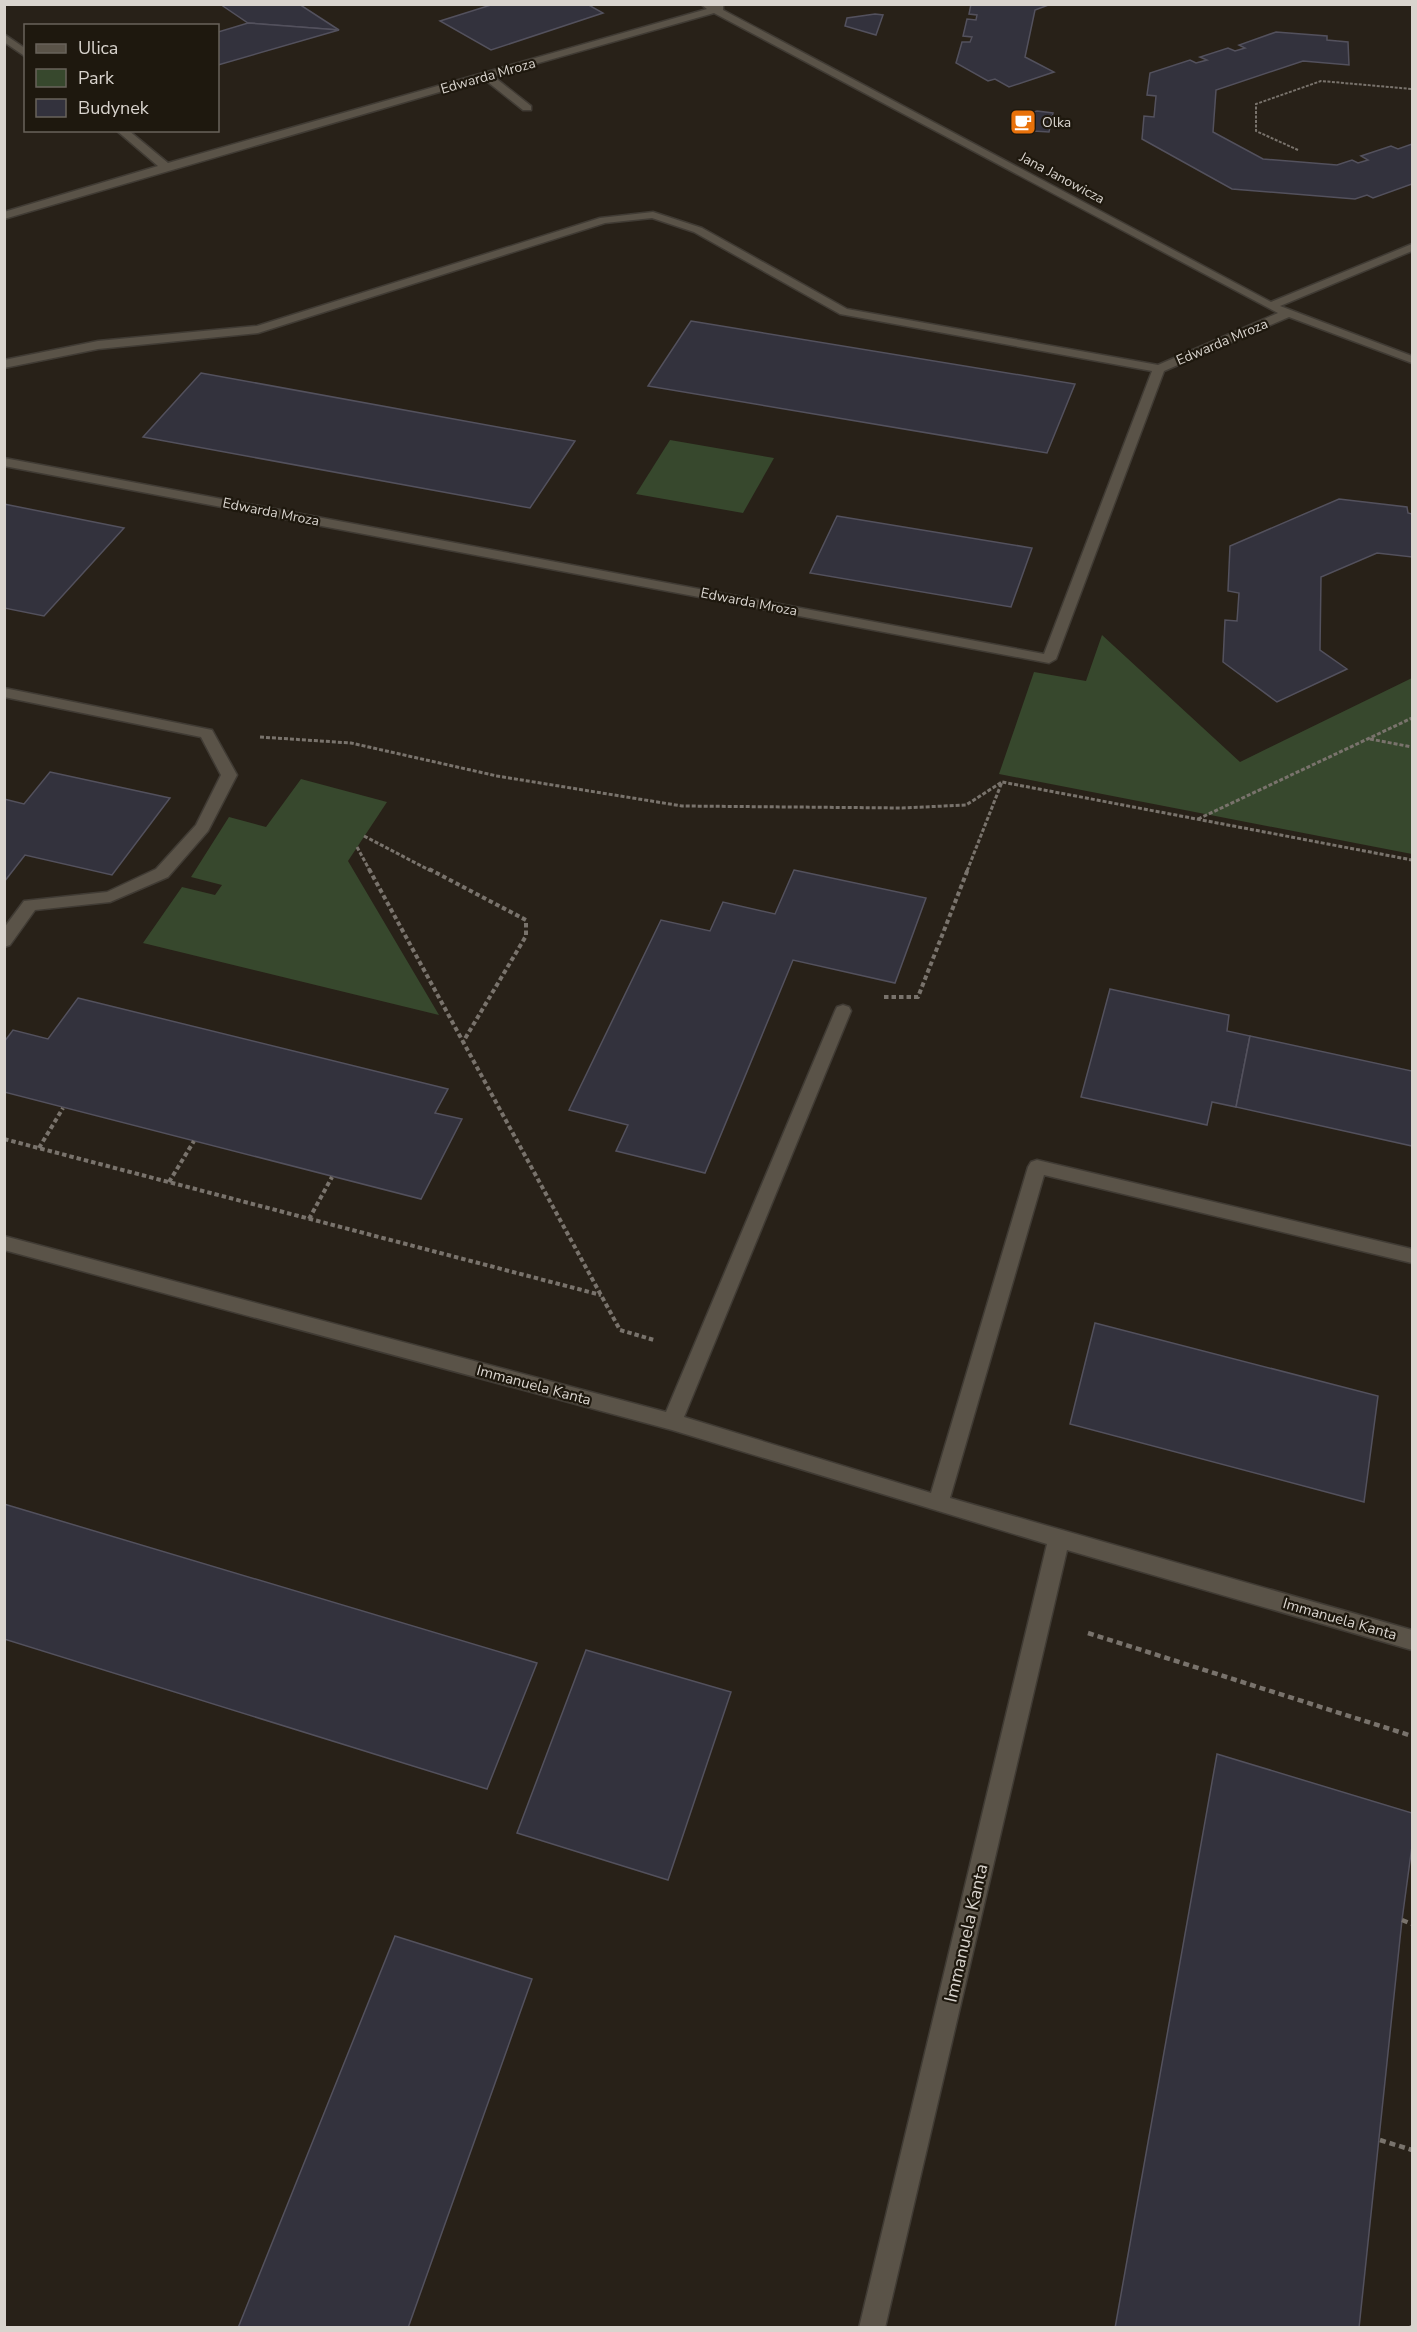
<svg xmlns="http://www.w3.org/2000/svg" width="1417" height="2332" font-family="'Nunito Sans',sans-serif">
  <rect width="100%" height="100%" fill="#282118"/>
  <!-- green -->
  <g fill="#37482d">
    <polygon points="670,440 774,458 743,513 636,494"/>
    <polygon points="1102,635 1240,762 1412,678 1412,854 999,774 1034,672 1086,681"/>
    <polygon points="301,779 387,802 348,861 439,1015 143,943 182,887 215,895 222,885 191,877 229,817 266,827"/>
  </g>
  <!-- building -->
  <g fill="#33323d" stroke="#53515d" stroke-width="1.5">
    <polygon points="220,4 299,4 339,30 248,23"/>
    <polygon points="494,4 587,4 603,13 491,50 440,21"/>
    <polygon points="971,4 1051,4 1035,10 1025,57 1054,72 1009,87 995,79 988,81 956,63 962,42 970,42 972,37 963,36 967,19 976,20 977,15 969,14"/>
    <polygon points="875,14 883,15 876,35 845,26 847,18"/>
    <polygon points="248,23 339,30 218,65 218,32"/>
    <polygon points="1276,32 1327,36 1327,40 1348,42 1349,65 1303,61 1216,90 1213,132 1263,159 1337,165 1352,160 1358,163 1368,160 1361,156 1391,146 1398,149 1412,144 1412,184 1373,198 1367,195 1355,199 1232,189 1142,139 1144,116 1154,117 1156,96 1147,95 1150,73 1190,60 1196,63 1207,60 1200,57 1228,48 1235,51 1245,48 1239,45"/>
    <polygon points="1037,111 1053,113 1049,132 1033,131 1012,119"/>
    <polygon points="691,321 1075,384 1047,453 648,386"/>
    <polygon points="201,373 575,441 530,508 143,437"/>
    <polygon points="1339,499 1407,507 1408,513 1412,514 1412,557 1377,553 1321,577 1320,650 1347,669 1277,702 1223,662 1225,620 1237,621 1239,593 1228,591 1230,546"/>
    <polygon points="4,504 124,528 44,616 4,608"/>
    <polygon points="837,516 1032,548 1011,607 810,573"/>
    <polygon points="50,772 170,798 112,875 25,855 4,882 4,799 24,804"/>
    <polygon points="794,870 926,898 895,983 793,960 705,1173 616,1151 628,1125 569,1110 661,920 710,931 723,902 775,914"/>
    <polygon points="1110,989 1229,1015 1227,1031 1250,1036 1236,1107 1212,1102 1207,1125 1081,1097"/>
    <polygon points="78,998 448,1089 435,1113 462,1119 421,1199 4,1092 4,1042 13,1030 48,1039"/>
    <polygon points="1250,1036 1412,1071 1412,1146 1236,1107"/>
    <polygon points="1095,1323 1378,1396 1364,1502 1070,1424"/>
    <polygon points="4,1504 537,1663 487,1789 4,1639"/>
    <polygon points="586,1650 731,1692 668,1880 517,1833"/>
    <polygon points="1217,1754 1412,1813 1412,1846 1402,1920 1359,2328 1115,2328"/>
    <polygon points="395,1936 532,1979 408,2328 238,2328"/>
  </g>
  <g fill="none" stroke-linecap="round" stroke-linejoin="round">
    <defs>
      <g id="minor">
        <polygon points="701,4 723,6 723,10 1271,302 1412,244 1412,251 1280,306 1412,356 1412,363 1289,317 1164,371 1056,659 1049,663 4,466 4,458 1044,654 1152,371 840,314 694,232 652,218 605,223 258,333 98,349 4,368 4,360 98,341 257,326 600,218 653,212 702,228 847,309 1158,365 1278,313 714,13 493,76 531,106 531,110 523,110 484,79 4,219 4,212 158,166 116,130 128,130 168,163 707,9"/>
        <polygon points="4,34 26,49 26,57 4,42"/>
        <polygon points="4,688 212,730 237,775 208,831 168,877 110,902 35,910 10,945 4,947 4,928 24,901 107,892 156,869 196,825 221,775 201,737 4,697"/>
        <polygon points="843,1005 849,1007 851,1011 684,1417 931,1493 1028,1167 1031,1162 1037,1160 1412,1249 1412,1263 1044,1175 950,1498 1412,1630 1412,1650 1067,1550 885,2328 859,2328 1047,1544 672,1430 4,1250 4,1236 666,1412 835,1011 837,1007"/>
      </g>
    </defs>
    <!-- minor casing -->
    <use href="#minor" stroke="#403b34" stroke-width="3"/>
    <!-- path-far3 -->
    <polyline stroke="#79736c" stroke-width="2" stroke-dasharray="3 1.5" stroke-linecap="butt" points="1298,150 1256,131 1256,104 1321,81 1412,89"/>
    <!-- path-far2 -->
    <g stroke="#79736c" stroke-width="3" stroke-dasharray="4 2" stroke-linecap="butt">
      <polyline points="260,737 351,743 497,776 682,806 902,808 966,805 1002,782"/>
      <polyline points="1370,739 1412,747"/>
      <polyline points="1198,819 1412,718"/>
      <polyline points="364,836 431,871"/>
      <polyline points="357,847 370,871"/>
      <polyline points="967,871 1002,782 1412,860"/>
    </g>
    <!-- path-far1 -->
    <g stroke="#79736c" stroke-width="4" stroke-dasharray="4.5 3" stroke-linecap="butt">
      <polyline points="369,869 620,1330 654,1340"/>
      <polyline points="429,869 526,920 526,936 463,1042"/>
      <polyline points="884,997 918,997 968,869"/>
      <polyline points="4,1139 601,1295"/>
      <polyline points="39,1148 63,1108"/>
      <polyline points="169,1182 194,1141"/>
      <polyline points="309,1219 332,1177"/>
    </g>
    <!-- path -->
    <g stroke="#79736c" stroke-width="4.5" stroke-dasharray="6 4" stroke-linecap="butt">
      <polyline points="1088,1633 1412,1736"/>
      <polyline points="1402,1920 1412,1924"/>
      <polyline points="1380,2140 1412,2150"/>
      <polyline points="1412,2325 1412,2328"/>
    </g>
    <!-- minor -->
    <use href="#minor" fill="#5a5348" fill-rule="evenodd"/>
  </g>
  <!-- icons -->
  <defs>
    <symbol id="cafe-square" viewBox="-11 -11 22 22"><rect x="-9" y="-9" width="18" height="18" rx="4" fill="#e8710a" stroke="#1e180e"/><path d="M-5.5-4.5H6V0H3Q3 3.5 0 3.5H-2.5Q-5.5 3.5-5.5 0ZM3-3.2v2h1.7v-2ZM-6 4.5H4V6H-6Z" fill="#fff"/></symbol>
  </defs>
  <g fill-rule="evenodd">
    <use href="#cafe-square" x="1008" y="107" width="30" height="30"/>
  </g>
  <g text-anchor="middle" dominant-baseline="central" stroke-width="4.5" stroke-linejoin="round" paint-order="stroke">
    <!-- far-street labels -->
    <g font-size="14" fill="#d9d4ce" stroke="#1e180e">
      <text transform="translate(488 76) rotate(-16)">Edwarda Mroza</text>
      <text transform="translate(1062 178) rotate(28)">Jana Janowicza</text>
      <text transform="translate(1222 342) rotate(-23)">Edwarda Mroza</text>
      <text transform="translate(271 512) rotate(11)">Edwarda Mroza</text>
      <text transform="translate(749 602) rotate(11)">Edwarda Mroza</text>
    </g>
    <!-- far-poi labels -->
    <g font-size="14" fill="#d9d4ce" stroke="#1e180e" text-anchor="start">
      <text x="1042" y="122">Olka</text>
    </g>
    <!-- street labels -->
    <g font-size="15" fill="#d9d4ce" stroke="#1e180e">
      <text transform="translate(534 1385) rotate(15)">Immanuela Kanta</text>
      <text transform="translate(1340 1619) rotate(16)">Immanuela Kanta</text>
    </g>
    <!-- near-street labels -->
    <g font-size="18" fill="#d9d4ce" stroke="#1e180e">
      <text transform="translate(966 1933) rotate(-77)">Immanuela Kanta</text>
    </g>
  </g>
  <!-- border -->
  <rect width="1417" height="2332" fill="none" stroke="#d9d4ce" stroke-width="12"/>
  <!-- legend -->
  <rect x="24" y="24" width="195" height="108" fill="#1e180e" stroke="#69635b" stroke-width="1.5"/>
  <rect x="36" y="44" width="30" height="9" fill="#5a5348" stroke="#69635b" stroke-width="1.5"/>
  <text x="78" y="54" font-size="18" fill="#d9d4ce">Ulica</text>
  <rect x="36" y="69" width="30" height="18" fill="#37482d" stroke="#69635b" stroke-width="1.5"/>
  <text x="78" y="84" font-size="18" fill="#d9d4ce">Park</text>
  <rect x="36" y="99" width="30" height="18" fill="#33323d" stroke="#69635b" stroke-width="1.5"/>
  <text x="78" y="114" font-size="18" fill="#d9d4ce">Budynek</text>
</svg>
